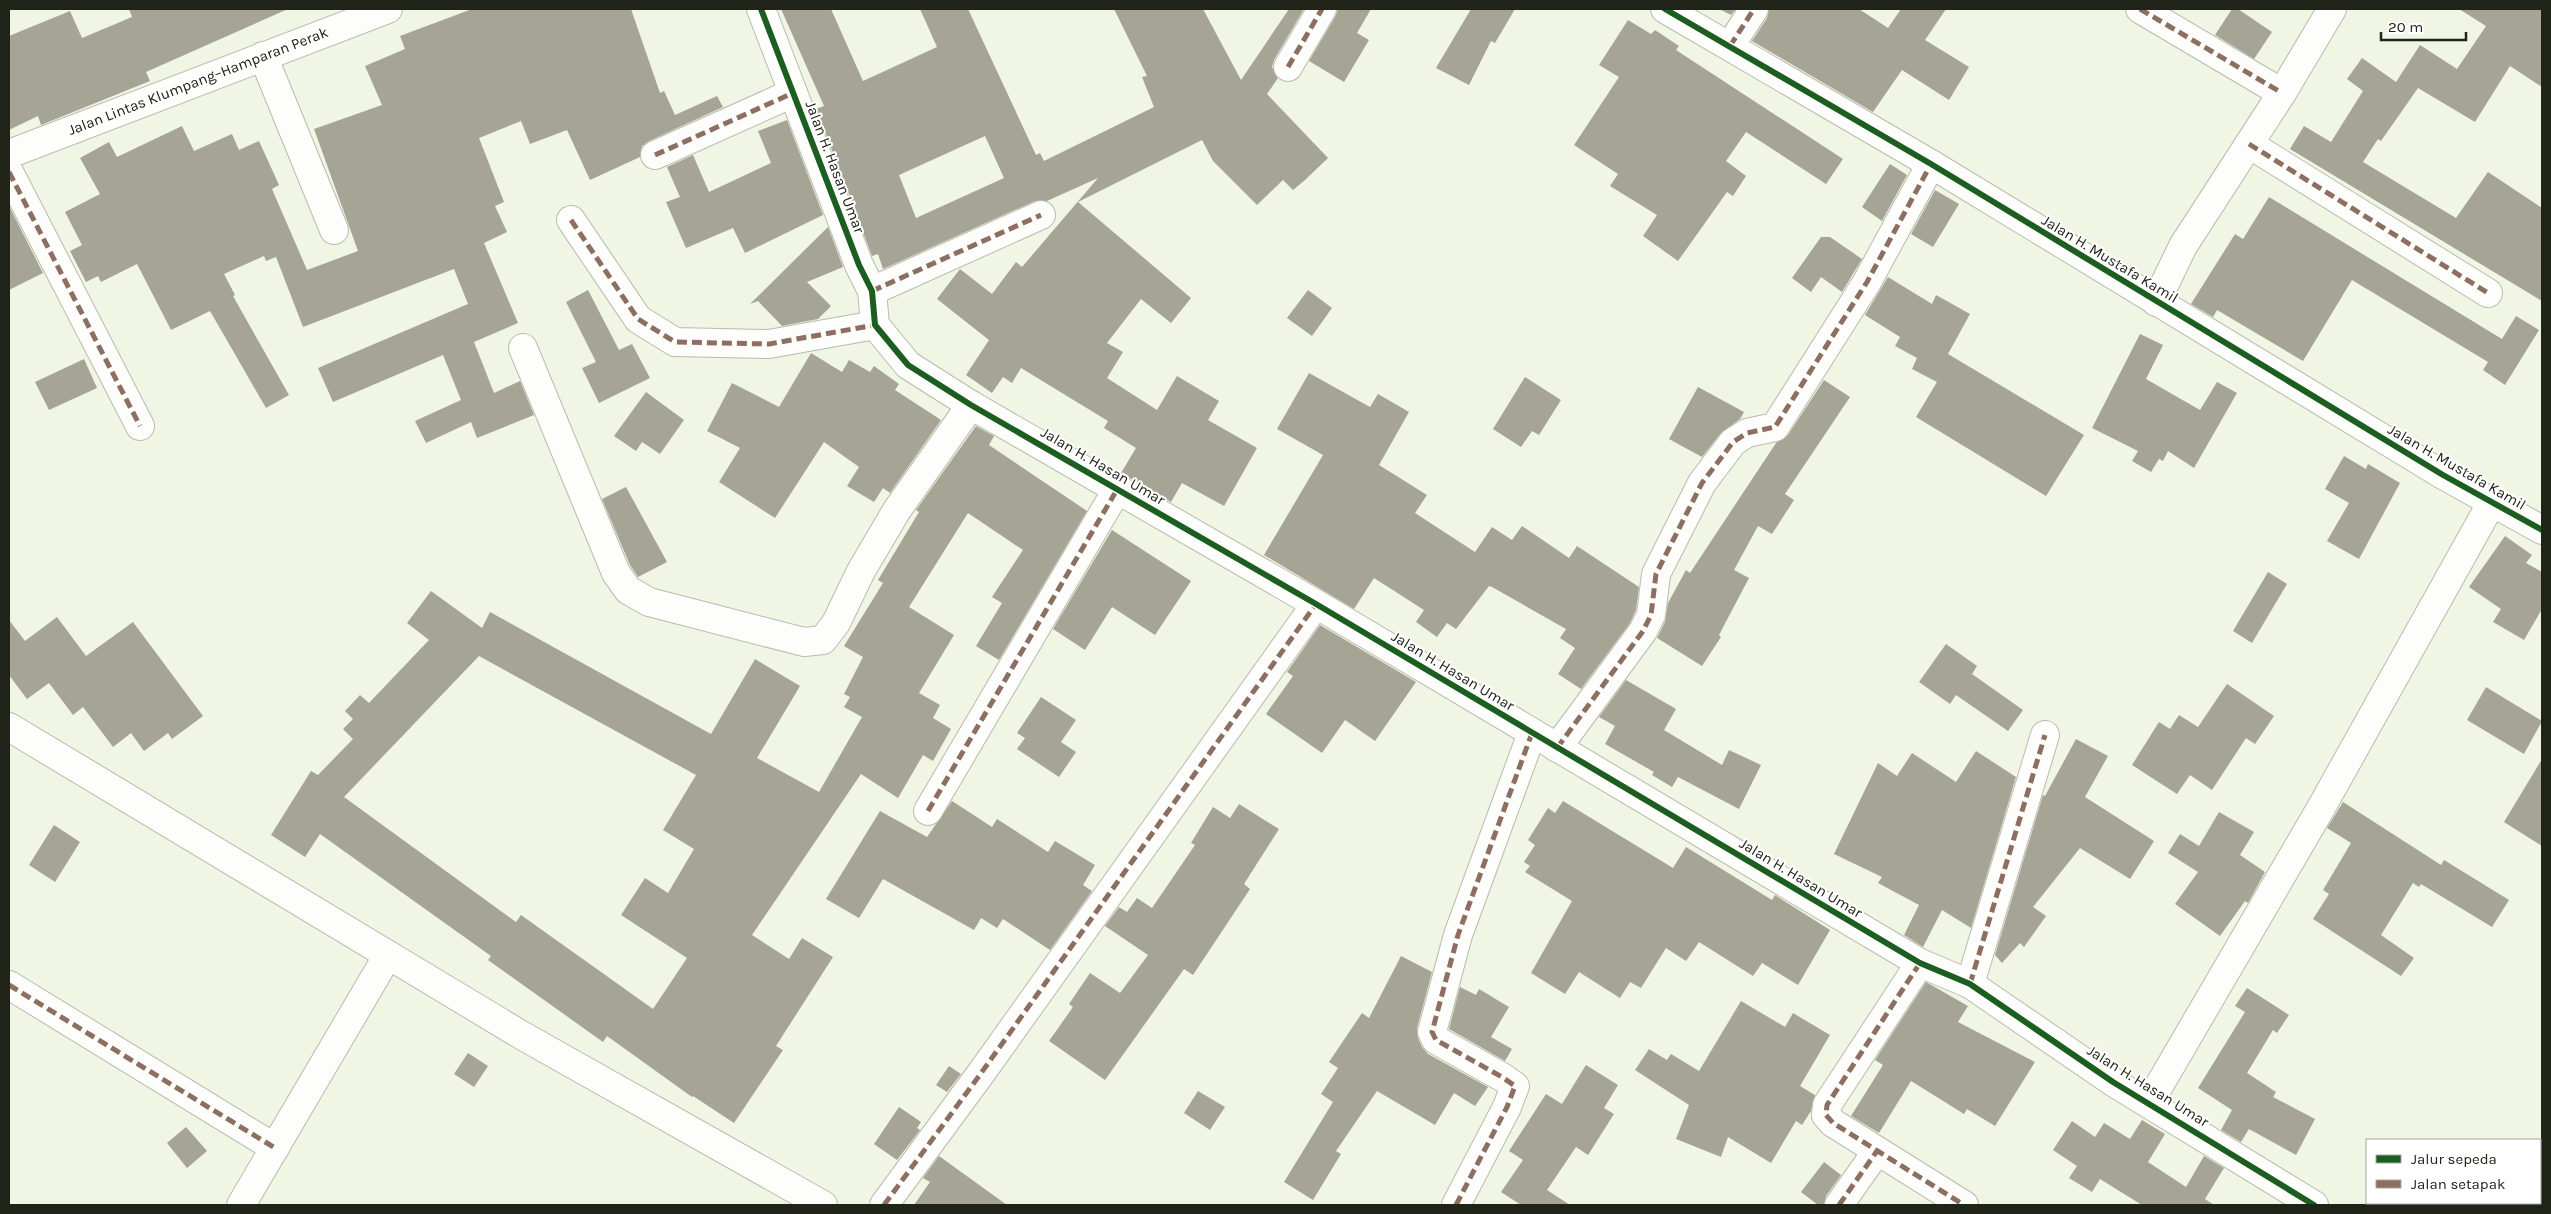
<svg xmlns="http://www.w3.org/2000/svg" width="2551" height="1214" font-family="Karla,sans-serif">
  <rect width="100%" height="100%" fill="#f0f5e4"/>
  <!-- building -->
  <g fill="#a6a595" fill-rule="evenodd">
    <polygon points="129,9 288,9 146,72 150,81 41,125 38,116 9,130 9,36 70,11 82,38 132,17"/>
    <polygon points="472,9 631,9 660,93 664,91 675,115 717,96 723,107 649,141 642,146 640,157 590,180 567,130 530,144 521,121 479,138 504,202 495,206 507,232 484,243 518,323 474,342 494,393 520,381 534,415 477,438 471,422 426,443 415,421 461,400 443,355 333,402 318,368 468,304 454,269 303,327 276,257 266,261 264,256 224,274 235,295 233,296 289,395 266,408 210,311 171,330 137,264 101,282 98,276 86,282 70,251 82,245 65,212 100,194 80,158 109,142 117,157 182,126 194,151 232,134 239,150 259,141 279,185 272,189 307,270 358,251 314,129 382,105 365,66 405,49 400,36"/>
    <path d="M 781,9 L 831,9 L 863,81 L 937,47 L 920,9 L 968,9 L 1036,155 L 1040,153 L 1044,161 L 1154,107 L 1142,77 L 1147,76 L 1114,9 L 1203,9 L 1241,80 L 1289,9 L 1304,9 L 1274,60 L 1272,67 L 1278,78 L 1267,94 L 1328,158 L 1305,180 L 1293,190 L 1283,180 L 1257,205 L 1213,161 L 1202,140 L 1078,202 L 1191,298 L 1171,323 L 1141,299 L 1107,343 L 1123,352 L 1107,378 L 1157,410 L 1177,376 L 1219,401 L 1208,420 L 1257,448 L 1224,506 L 1182,483 L 1171,502 L 1121,473 L 1136,448 L 1104,428 L 1108,421 L 1021,368 L 1012,383 L 1003,377 L 992,393 L 966,375 L 989,340 L 937,299 L 960,269 L 992,294 L 1016,262 L 1022,267 L 1098,178 L 1047,201 L 1035,201 L 883,269 L 878,254 L 872,256 L 852,203 L 855,200 L 852,202 L 816,109 L 824,106 ZM 985,136 L 1004,178 L 916,218 L 899,175 Z"/>
    <polygon points="1338,9 1371,9 1357,33 1369,40 1344,82 1309,61 1335,17"/>
    <polygon points="1471,9 1515,9 1495,43 1491,41 1469,85 1436,68"/>
    <polygon points="1719,9 1736,9 1731,15"/>
    <polygon points="1769,9 1859,9 1888,28 1901,9 1946,9 1925,40 1969,67 1949,100 1902,70 1873,112 1752,41 1767,18"/>
    <polygon points="2232,9 2238,9 2272,32 2254,59 2215,35"/>
    <polygon points="2459,9 2542,9 2542,87 2510,66 2475,122 2418,88 2381,141 2378,139 2363,162 2456,218 2488,172 2542,208 2542,301 2290,149 2304,126 2331,142 2363,91 2347,79 2362,58 2396,82 2420,45 2457,69 2486,26"/>
    <polygon points="1628,20 1651,34 1655,30 1679,46 1676,50 1843,159 1826,184 1746,132 1726,161 1746,176 1733,196 1727,192 1678,261 1643,236 1657,215 1610,186 1618,174 1574,145 1619,77 1599,65"/>
    <polygon points="787,120 823,215 745,253 733,228 686,248 666,202 680,197 667,167 693,155 709,192 771,163 758,131"/>
    <polygon points="1890,164 1907,175 1882,221 1862,207"/>
    <polygon points="1935,190 1959,204 1933,247 1911,234"/>
    <polygon points="2269,197 2502,339 2516,316 2539,330 2505,385 2483,370 2488,362 2352,280 2303,361 2217,310 2213,317 2191,304 2235,234 2243,239"/>
    <polygon points="9,206 43,273 9,290"/>
    <polygon points="828,227 843,267 807,282 831,306 818,319 782,326 758,301 750,304"/>
    <polygon points="1821,237 1830,237 1862,259 1842,292 1821,277 1811,292 1792,278"/>
    <polygon points="1888,277 1932,304 1936,295 1970,314 1948,354 2084,435 2046,496 1916,417 1937,382 1912,369 1917,358 1895,346 1900,337 1865,315"/>
    <polygon points="588,290 619,350 632,344 650,378 599,403 582,368 596,362 566,302"/>
    <polygon points="1308,290 1332,308 1312,336 1287,318"/>
    <polygon points="2140,334 2163,345 2146,379 2200,410 2217,382 2237,393 2194,468 2168,451 2163,461 2159,459 2151,472 2132,461 2138,451 2092,428"/>
    <polygon points="811,353 842,372 849,360 870,372 874,366 899,384 895,390 941,420 890,493 883,488 874,502 847,486 859,467 824,442 775,518 719,482 740,448 707,431 732,383 779,407"/>
    <polygon points="84,359 97,388 49,410 35,382"/>
    <polygon points="1309,373 1370,407 1378,394 1409,412 1379,465 1427,495 1415,513 1475,552 1492,527 1512,540 1522,526 1569,558 1577,546 1639,587 1636,610 1630,623 1581,689 1558,674 1575,648 1560,638 1566,629 1492,587 1489,586 1456,629 1447,623 1437,637 1416,622 1424,610 1374,578 1354,609 1264,555 1323,455 1277,429"/>
    <polygon points="1525,377 1561,400 1539,435 1532,431 1521,447 1493,429"/>
    <polygon points="1824,380 1850,397 1785,494 1794,500 1772,534 1758,526 1734,570 1749,578 1719,635 1721,637 1702,666 1657,638 1665,622 1668,603 1686,570 1690,573 1776,443 1788,435"/>
    <polygon points="1698,387 1744,412 1740,419 1721,433 1702,457 1669,439"/>
    <polygon points="646,392 684,420 660,454 642,442 636,451 614,436"/>
    <path d="M 976,426 L 994,436 L 989,445 L 1087,511 L 999,660 L 976,646 L 1002,603 L 992,597 L 1023,550 L 968,513 L 909,607 L 954,635 L 919,693 L 940,705 L 933,718 L 951,729 L 933,761 L 923,755 L 898,798 L 861,774 L 752,935 L 789,959 L 802,938 L 833,957 L 776,1046 L 783,1050 L 734,1123 L 693,1096 L 692,1097 L 607,1036 L 603,1042 L 488,960 L 491,956 L 320,834 L 305,857 L 271,835 L 311,771 L 318,775 L 353,739 L 343,729 L 353,719 L 345,711 L 360,695 L 369,703 L 429,640 L 407,623 L 431,591 L 482,628 L 490,612 L 711,734 L 755,659 L 800,686 L 757,758 L 819,792 L 862,717 L 844,707 L 850,697 L 844,694 L 863,657 L 844,646 L 883,583 L 878,580 L 919,512 L 916,510 ZM 479,656 L 696,775 L 663,830 L 694,849 L 668,893 L 645,878 L 621,915 L 687,958 L 653,1009 L 521,915 L 516,922 L 344,797 Z"/>
    <polygon points="2344,456 2366,469 2368,464 2400,483 2359,559 2327,541 2349,503 2325,489"/>
    <polygon points="626,487 667,562 638,577 630,565 602,499"/>
    <polygon points="1112,530 1191,581 1155,635 1112,607 1085,650 1053,629"/>
    <polygon points="2505,536 2532,555 2526,563 2542,572 2542,609 2524,640 2493,622 2501,609 2469,587"/>
    <polygon points="2268,572 2287,584 2252,643 2233,631"/>
    <polygon points="57,617 86,656 133,622 203,716 172,739 168,733 144,751 131,733 113,747 83,707 73,715 49,683 27,699 9,675 9,620 25,641"/>
    <polygon points="1320,625 1416,682 1375,741 1345,720 1322,753 1266,714 1293,676 1287,672"/>
    <polygon points="1946,644 1977,666 1972,674 2023,710 2008,731 1956,695 1950,704 1919,682"/>
    <polygon points="1626,680 1676,709 1664,730 1722,765 1729,750 1761,765 1739,809 1678,777 1672,787 1652,775 1654,772 1605,744 1615,726 1599,717"/>
    <polygon points="2227,684 2274,716 2255,744 2246,738 2212,790 2190,775 2177,794 2132,765 2159,722 2170,729 2179,715 2198,727"/>
    <polygon points="2486,687 2542,721 2524,754 2467,720"/>
    <polygon points="1041,697 1076,720 1061,742 1076,752 1059,777 1017,749 1025,738 1017,733"/>
    <polygon points="2076,739 2108,756 2085,797 2154,841 2130,879 2080,848 2033,907 2046,916 2024,947 2020,943 2002,963 1995,955 2043,795 2045,796"/>
    <polygon points="1976,751 2016,777 1971,928 1942,910 1923,947 1904,935 1919,905 1878,883 1882,877 1834,854 1878,763 1897,776 1912,753 1956,782"/>
    <polygon points="2542,759 2542,846 2504,822"/>
    <polygon points="952,801 992,827 997,819 1048,852 1055,841 1095,865 1083,885 1092,891 1050,950 1003,919 997,928 981,918 974,930 883,879 859,918 826,899 880,811 927,837"/>
    <polygon points="1563,801 1673,868 1686,847 1772,900 1775,895 1830,930 1798,985 1762,963 1753,976 1699,942 1686,961 1666,948 1641,988 1630,982 1620,998 1579,972 1565,994 1531,973 1572,901 1525,872 1530,866 1524,862 1535,845 1528,840 1548,808 1555,813"/>
    <polygon points="2343,802 2441,865 2444,860 2509,900 2492,927 2421,884 2419,887 2413,883 2381,935 2414,958 2401,976 2313,919 2329,894 2323,890 2351,843 2327,828"/>
    <polygon points="1239,804 1279,829 1244,884 1250,889 1193,975 1184,969 1105,1080 1049,1041 1073,1007 1069,1004 1090,973 1120,993 1148,955 1105,926 1119,907 1127,912 1137,898 1152,908 1195,845 1191,843 1213,807 1230,818"/>
    <polygon points="2219,812 2254,832 2240,855 2265,872 2248,903 2245,901 2220,936 2175,904 2198,872 2168,853 2180,834 2199,846"/>
    <polygon points="54,825 80,842 55,882 29,865"/>
    <polygon points="1401,956 1432,972 1417,1028 1418,1038 1422,1047 1428,1054 1488,1087 1475,1106 1454,1093 1435,1125 1377,1091 1336,1151 1341,1154 1313,1200 1284,1182 1333,1102 1321,1094 1338,1068 1329,1062 1362,1013 1369,1018"/>
    <polygon points="1926,982 1968,1006 1958,1022 2035,1062 1995,1126 1967,1109 1964,1114 1911,1081 1879,1133 1851,1116 1883,1065 1875,1060"/>
    <polygon points="1460,987 1476,995 1479,989 1509,1007 1491,1037 1512,1049 1505,1061 1449,1029"/>
    <polygon points="2247,988 2289,1015 2277,1033 2273,1030 2247,1073 2276,1092 2273,1097 2315,1119 2296,1155 2249,1129 2241,1142 2221,1130 2232,1110 2198,1088 2245,1012 2235,1006"/>
    <polygon points="1741,1001 1785,1027 1793,1013 1830,1035 1800,1086 1815,1095 1811,1111 1802,1125 1796,1121 1771,1163 1728,1137 1721,1157 1676,1139 1689,1105 1635,1070 1649,1049 1667,1060 1671,1054 1699,1071"/>
    <polygon points="468,1053 488,1066 474,1087 454,1074"/>
    <polygon points="1586,1065 1618,1085 1604,1108 1614,1114 1588,1155 1576,1147 1547,1190 1570,1205 1521,1205 1501,1192 1523,1160 1509,1151 1546,1094 1562,1104"/>
    <polygon points="949,1066 961,1074 947,1092 936,1085"/>
    <polygon points="1198,1091 1225,1107 1210,1130 1184,1113"/>
    <polygon points="899,1107 921,1122 917,1128 920,1130 897,1160 874,1144"/>
    <polygon points="2142,1120 2165,1134 2148,1162 2186,1187 2204,1156 2224,1168 2205,1199 2214,1205 2142,1205 2100,1179 2092,1192 2069,1178 2077,1166 2053,1150 2072,1121 2095,1137 2104,1123 2130,1139"/>
    <polygon points="186,1127 207,1151 187,1168 167,1143"/>
    <polygon points="939,1156 1007,1205 914,1205 930,1182 923,1178"/>
    <polygon points="1824,1162 1841,1175 1826,1196 1824,1205 1818,1205 1801,1192"/>
  </g>
  <g fill="none" stroke-linecap="round" stroke-linejoin="round">
    <defs>
      <g id="minor">
        <polyline points="761,9 859,265 872,291 875,325 908,365 971,405 1316,604 1920,963 1970,984 2113,1082 2314,1205"/>
        <polyline points="1665,9 1931,164 2443,475 2542,530"/>
        <polyline points="2140,9 2282,93"/>
        <polyline points="1730,46 1754,9"/>
        <polyline points="263,56 334,230"/>
        <polyline points="1288,67 1322,9"/>
        <polyline points="2249,144 2488,293"/>
        <polyline points="655,155 793,93"/>
        <polyline points="9,172 140,426"/>
        <polyline points="571,220 638,319 675,342 769,344 875,325"/>
        <polyline points="872,291 1041,215"/>
        <polyline points="2156,302 2183,246 2282,93 2332,9"/>
        <polyline points="523,348 616,573 628,590 649,602 804,642 823,640 836,623 861,571 897,510 971,405"/>
        <polyline points="9,727 523,1036 823,1205"/>
        <polyline points="1557,748 1643,631 1651,615 1656,574 1702,483 1733,442 1747,433 1775,427 1867,282 1931,164"/>
        <polyline points="928,811 1118,488"/>
        <polyline points="1920,963 1827,1105 1826,1115 1833,1123 1964,1205"/>
        <polyline points="1970,984 2045,735"/>
        <polyline points="9,985 275,1148"/>
        <polyline points="2149,1103 2321,808 2492,502"/>
        <polyline points="241,1205 388,955"/>
        <polyline points="884,1205 979,1076 1316,604"/>
        <polyline points="1456,1205 1507,1107 1515,1086 1502,1077 1436,1040 1432,1032 1458,935 1532,733"/>
        <polyline points="1839,1205 1877,1151"/>
      </g>
      <polyline id="major" points="9,154 388,9"/>
    </defs>
    <!-- minor casing -->
    <use href="#minor" stroke="#b8bbaf" stroke-width="30"/>
    <!-- major casing -->
    <use href="#major" stroke="#b8bbaf" stroke-width="30"/>
    <!-- minor -->
    <use href="#minor" stroke="#fdfefb" stroke-width="28"/>
    <!-- major -->
    <use href="#major" stroke="#fdfefb" stroke-width="28"/>
    <!-- quiet -->
    <g stroke="#8d6e63" stroke-width="5" stroke-dasharray="10 5" stroke-linecap="butt">
      <polyline points="2140,9 2282,93"/>
      <polyline points="1730,46 1754,9"/>
      <polyline points="1288,67 1322,9"/>
      <polyline points="2249,144 2488,293"/>
      <polyline points="655,155 793,93"/>
      <polyline points="9,172 140,426"/>
      <polyline points="571,220 638,319 675,342 769,344 875,325"/>
      <polyline points="872,291 1041,215"/>
      <polyline points="1557,748 1643,631 1651,615 1656,574 1702,483 1733,442 1747,433 1775,427 1867,282 1931,164"/>
      <polyline points="928,811 1118,488"/>
      <polyline points="1920,963 1827,1105 1826,1115 1833,1123 1964,1205"/>
      <polyline points="1970,984 2045,735"/>
      <polyline points="9,985 275,1148"/>
      <polyline points="884,1205 979,1076 1316,604"/>
      <polyline points="1456,1205 1507,1107 1515,1086 1502,1077 1436,1040 1432,1032 1458,935 1532,733"/>
      <polyline points="1839,1205 1877,1151"/>
    </g>
    <defs>
      <g id="cycleway">
        <polyline points="761,9 859,265 872,291 875,325 908,365 971,405 1316,604 1920,963 1970,984 2113,1082 2314,1205"/>
        <polyline points="1665,9 1931,164 2443,475 2542,530"/>
      </g>
    </defs>
    <!-- cycleway casing -->
    <use href="#cycleway" stroke="#fff" stroke-width="9"/>
    <!-- cycleway -->
    <use href="#cycleway" stroke="#1b5e20" stroke-width="6"/>
  </g>
  <g text-anchor="middle" dominant-baseline="central" stroke-width="4" stroke-linejoin="round" paint-order="stroke">
    <!-- street labels -->
    <g font-size="15" fill="#202318" stroke="#fff">
      <text transform="translate(198 81) rotate(-21)">Jalan Lintas Klumpang–Hamparan Perak</text>
      <text transform="translate(835 167) rotate(69)">Jalan H. Hasan Umar</text>
      <text transform="translate(2110 259) rotate(31)">Jalan H. Mustafa Kamil</text>
      <text transform="translate(1103 466) rotate(30)">Jalan H. Hasan Umar</text>
      <text transform="translate(2457 467) rotate(30)">Jalan H. Mustafa Kamil</text>
      <text transform="translate(1453 671) rotate(31)">Jalan H. Hasan Umar</text>
      <text transform="translate(1801 878) rotate(31)">Jalan H. Hasan Umar</text>
      <text transform="translate(2148 1086) rotate(32)">Jalan H. Hasan Umar</text>
    </g>
  </g>
  <!-- border -->
  <rect width="2551" height="1214" fill="none" stroke="#202318" stroke-width="20"/>
  <!-- legend -->
  <rect x="2366" y="1139" width="175" height="65" fill="#ffffff" stroke="#a6a7a3"/>
  <rect x="2376" y="1155" width="25" height="8" fill="#1b5e20" stroke="#a6a7a3"/>
  <text x="2411" y="1164" font-size="15" fill="#202318">Jalur sepeda</text>
  <rect x="2376" y="1180" width="25" height="8" fill="#8d6e63" stroke="#a6a7a3"/>
  <text x="2411" y="1189" font-size="15" fill="#202318">Jalan setapak</text>
  <!-- scale -->
  <path d="M2381 32v8h85v-8" fill="none" stroke="#202318" stroke-width="2.5"/>
  <text x="2388" y="32" font-size="15" fill="#202318" stroke="#ffffff" stroke-width="4" paint-order="stroke">20 m</text>
</svg>
